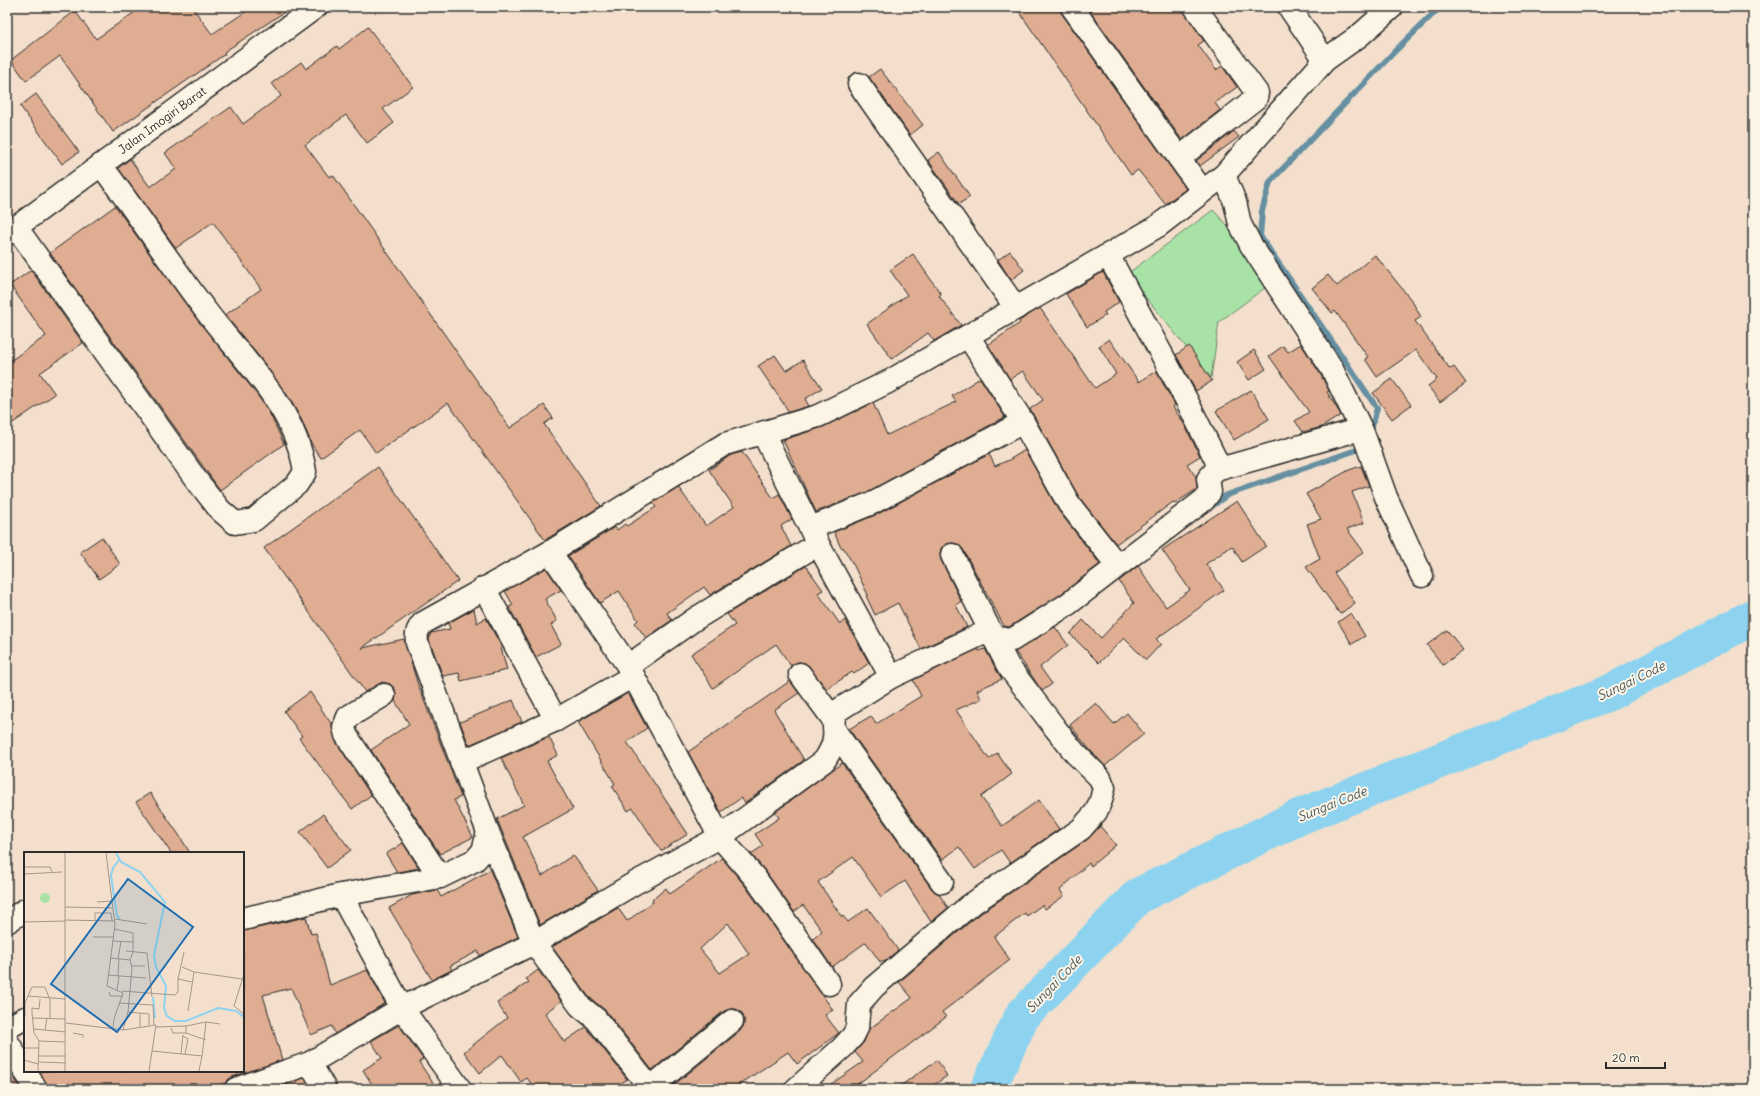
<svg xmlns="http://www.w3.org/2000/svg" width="1760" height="1096" font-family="Delius,sans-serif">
  <rect width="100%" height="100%" fill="#f3dfcc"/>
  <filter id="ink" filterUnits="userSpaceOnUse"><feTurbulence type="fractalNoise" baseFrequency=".025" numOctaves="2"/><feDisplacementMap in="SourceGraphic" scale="8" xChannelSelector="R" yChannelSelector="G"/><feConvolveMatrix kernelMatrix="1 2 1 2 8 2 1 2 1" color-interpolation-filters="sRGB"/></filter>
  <g filter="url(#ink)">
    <!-- green -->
    <polygon fill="#a8e2a7" stroke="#6a8669" points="1213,210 1245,244 1270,284 1219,322 1211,378 1127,274"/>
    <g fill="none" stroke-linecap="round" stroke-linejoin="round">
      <!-- stream -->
      <g stroke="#6690a1" stroke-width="6">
        <polyline points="1370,434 1377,408 1260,236 1262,211 1270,182 1396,50 1440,7"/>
        <polyline points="1208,509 1227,495 1365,447"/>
      </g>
      <!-- river -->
      <polyline stroke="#8dd3ef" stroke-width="36" points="988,1089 1022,1016 1138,896 1299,817 1611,692 1753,617"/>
    </g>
    <!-- building -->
    <g fill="#dfad91" stroke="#2b2b2b" fill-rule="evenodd">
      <polygon points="142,7 192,7 212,34 253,7 292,7 224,52 225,54 113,132 60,56 26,81 11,60 75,11 96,39"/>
      <polygon points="1016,7 1060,7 1062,14 1186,189 1165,204 1138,170 1131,175"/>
      <polygon points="1087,7 1181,7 1204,41 1198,45 1216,70 1222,66 1237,87 1215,103 1220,110 1182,140"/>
      <polygon points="368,27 413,87 383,109 394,123 367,143 346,115 305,145 329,177 333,175 510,428 544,405 553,418 544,424 601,506 545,540 448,403 376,453 360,430 321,458 312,445 302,421 290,399 261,359 225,315 261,289 213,222 176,248 118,168 130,159 150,187 176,169 165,153 231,107 243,124 281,96 272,83 301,62 306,69 337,46 339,49"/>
      <polygon points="880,69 923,125 910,135 869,77"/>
      <polygon points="36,94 79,152 62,164 20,106"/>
      <polygon points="1234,131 1239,137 1200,166 1196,161"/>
      <polygon points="939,152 970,197 959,204 928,160"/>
      <polygon points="115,206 196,318 256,393 269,412 284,444 220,490 50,253"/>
      <polygon points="1010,251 1024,270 1011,280 998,260"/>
      <polygon points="913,254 941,294 939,296 961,325 934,341 928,333 892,359 867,324 907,295 890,270"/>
      <polygon points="1375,255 1412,301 1421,317 1415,321 1450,369 1454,367 1466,383 1440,402 1428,386 1437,379 1416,350 1377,377 1365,359 1368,357 1335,311 1332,313 1312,288 1328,275 1337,286"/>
      <polygon points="31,270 83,343 40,373 55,394 7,427 7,363 46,336 10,285"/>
      <polygon points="1103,272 1119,302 1104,312 1106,315 1087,327 1066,294"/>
      <polygon points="1040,308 1095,388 1116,374 1099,346 1109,339 1139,382 1156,371 1175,405 1173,407 1183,422 1200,456 1187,464 1196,477 1197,489 1174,504 1173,502 1116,544 1079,497 1030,409 1043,400 1023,371 1010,379 988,345 1020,323 1019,321"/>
      <polygon points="1301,344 1321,375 1329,391 1327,392 1341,415 1322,427 1303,432 1295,421 1309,412 1269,356 1283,346 1288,352"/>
      <polygon points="1189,346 1212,381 1196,391 1176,355"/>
      <polygon points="1254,350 1266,369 1249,380 1237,362"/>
      <polygon points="775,355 786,371 803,360 822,388 805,399 809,406 789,412 758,366"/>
      <polygon points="980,378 1005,417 867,492 816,512 783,440 823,427 873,403 887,435 956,402 952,396"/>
      <polygon points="1392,379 1411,405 1392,419 1373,393"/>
      <polygon points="1251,390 1269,419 1234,440 1216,411"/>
      <polygon points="1025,450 1058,510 1100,564 1060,595 1009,627 1004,626 963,549 958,544 953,543 947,544 941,548 940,554 941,560 961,601 956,605 967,627 921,649 898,603 875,615 866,596 868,595 854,566 843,547 841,548 834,532 878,514 989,454 995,466 1009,460"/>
      <polygon points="742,452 773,498 779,494 792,519 781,526 791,546 710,595 704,587 667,613 672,620 646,638 635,623 638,620 619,591 600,603 568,556 615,527 617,530 625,524 627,526 656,507 653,503 678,487 706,526 734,507 709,470 731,455"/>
      <polygon points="1361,466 1369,486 1352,492 1364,523 1347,529 1364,552 1334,573 1355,603 1340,614 1306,567 1320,559 1307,524 1321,519 1306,494 1349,470"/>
      <polygon points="378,467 458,581 362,648 404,639 417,682 461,797 454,800 473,837 440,854 371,750 409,724 395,701 396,695 395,689 390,684 382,682 365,692 264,548"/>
      <polygon points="1237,501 1266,546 1242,562 1232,546 1206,564 1224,590 1156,639 1161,644 1146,660 1124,638 1099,663 1070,634 1083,620 1101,638 1134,603 1119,581 1138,566 1166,607 1190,590 1162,550"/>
      <polygon points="102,537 120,564 99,579 80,552"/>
      <polygon points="806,566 823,590 818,593 840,624 845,620 869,663 854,674 852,672 827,689 805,663 798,662 791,666 776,644 713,688 691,654 735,625 727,614"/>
      <polygon points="546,568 561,590 545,599 557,621 551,625 561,644 536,657 509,607 513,605 505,591"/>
      <polygon points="474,609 477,623 486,618 500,644 507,670 461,681 459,673 443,676 429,640 430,635 431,633 450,629 448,623"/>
      <polygon points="1351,613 1365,636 1352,644 1338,622"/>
      <polygon points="1055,627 1068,645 1040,667 1052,684 1042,691 1015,651"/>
      <polygon points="1447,630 1463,650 1443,665 1427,645"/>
      <polygon points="978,649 979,651 985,649 1002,679 977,690 981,699 956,710 989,759 997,753 1012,774 981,797 1002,826 1039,800 1059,829 1010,863 1001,850 975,869 959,847 942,860 849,729 871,716 876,724 921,696 913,680"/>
      <polygon points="790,681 799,693 774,710 804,760 745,803 741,798 721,812 688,752"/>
      <polygon points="310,692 332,725 336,742 371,795 352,809 299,738 302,736 284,711"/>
      <polygon points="628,693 647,728 627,742 688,834 661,851 633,808 628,811 612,786 615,784 578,722"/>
      <polygon points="513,700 522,722 469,745 460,722"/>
      <polygon points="1096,703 1114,724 1127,713 1144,734 1105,766 1089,749 1070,725"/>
      <polygon points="549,737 558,755 547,761 573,809 523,837 542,876 573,855 598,890 540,925 497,819 524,805 501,758"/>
      <polygon points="842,763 932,889 939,894 948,908 931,922 905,881 881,897 853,857 818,882 842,917 843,916 848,922 868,908 898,950 884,962 883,960 880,962 866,942 832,967 813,939 822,931 803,905 794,912 766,872 751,854 763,846 755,834 779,818 775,812"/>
      <polygon points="150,793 179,835 190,853 171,853 136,802"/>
      <polygon points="323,814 351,850 327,868 300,832"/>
      <polygon points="1100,826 1116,845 1091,866 1089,863 1060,890 1064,896 1045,909 1042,905 1027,916 1025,913 994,937 1010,960 942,1012 946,1017 851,1089 824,1089 863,1062 855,1052 864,1042 869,1029 912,998 899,982 977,916 1088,839"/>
      <polygon points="403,843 419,868 397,872 386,854"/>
      <path d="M 722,858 L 746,887 L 833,1010 L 825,1015 L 839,1033 L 797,1064 L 788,1052 L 733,1089 L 669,1089 L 740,1031 L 744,1025 L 744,1019 L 742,1013 L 736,1009 L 730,1009 L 724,1011 L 652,1070 L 606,1011 L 589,997 L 552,947 L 618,908 L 627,921 L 653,902 L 652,900 L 666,888 L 670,894 ZM 728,923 L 749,954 L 720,973 L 700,949 Z"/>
      <polygon points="490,870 518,937 480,956 478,951 450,966 452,970 432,980 389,908 412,895 437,890 441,897"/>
      <polygon points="306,917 311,934 316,933 330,985 367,970 385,1003 335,1034 332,1026 311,1035 291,988 263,995 282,1060 232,1077 225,1083 208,1089 48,1089 40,1071 243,1071 243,931"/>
      <polygon points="538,970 561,1001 545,1013 564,1042 586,1027 627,1079 613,1089 535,1089 527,1078 521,1082 502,1055 480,1073 464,1052 507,1018 497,1003 529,982 526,979"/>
      <polygon points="399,1025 423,1059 419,1062 437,1089 375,1089 363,1070 382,1058 371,1041"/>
      <polygon points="937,1060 947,1076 928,1089 896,1089"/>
      <polygon points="7,1071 10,1071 21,1089 7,1089"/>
      <polygon points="304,1078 311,1089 276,1089 280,1087"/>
    </g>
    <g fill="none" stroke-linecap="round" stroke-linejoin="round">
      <defs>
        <g id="minor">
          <polyline points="1072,7 1196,182"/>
          <polyline points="1289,7 1325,60"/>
          <polyline points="859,84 1016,308"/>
          <polyline points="1179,158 1256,98 1257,93 1195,7"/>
          <polyline points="1224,175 1235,202 1240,224 1251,245 1332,369 1363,433 1386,497 1422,576"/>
          <path d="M 16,227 L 195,478 L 220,510 L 235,523 L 254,520 L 297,484 L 305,472 C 296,408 243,360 206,311 C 170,263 137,213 101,165"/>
          <polyline points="968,336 1023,422 1069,504 1117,565"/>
          <polyline points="1216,470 1361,429"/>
          <polyline points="811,528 872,503 1023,422"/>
          <polyline points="550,552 628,666 720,837 756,879 829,984"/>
          <polyline points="484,588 556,720"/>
          <polyline points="628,666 695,619 818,544"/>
          <polyline points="800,674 833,719"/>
          <polyline points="891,677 984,633 993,637 1012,640 1068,604 1204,500 1210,492 1208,479 1216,470 1217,462 1187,401 1108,255"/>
          <polyline points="384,695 348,717 344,727 346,735 440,877"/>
          <polyline points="835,731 942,882"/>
          <polyline points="461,762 556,720 633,676"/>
          <polyline points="488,832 534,943 580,1006 596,1019 651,1089"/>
          <polyline points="341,895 402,1008 460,1089"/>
          <path d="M 243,919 L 341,895 L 440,877 L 475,860 L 483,851 L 488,832 L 417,643 C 416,633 417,630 423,623 L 550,552 L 725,444 L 818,416 L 888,382 L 1158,226 L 1224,175 L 1325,60 L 1359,36 L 1392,7"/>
          <polyline points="7,922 25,910"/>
          <polyline points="7,1028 25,1018"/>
          <polyline points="7,1041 25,1071"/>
          <polyline points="310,1063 325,1089"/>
          <polyline points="25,1071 36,1089"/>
          <polyline points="650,1088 732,1021"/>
          <path d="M 236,1089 L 310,1063 L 402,1008 L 534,943 L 635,883 L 720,837 L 824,761 C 829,754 833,747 834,738 C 836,728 830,719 837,711 L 891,677 L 818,544 L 763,433"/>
          <polyline points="796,1089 842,1048 853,1036 857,1028 859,1004 874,987 969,906 1081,829 1096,812 1101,800 1104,788 1100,778 1075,753 1055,728 1008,666 952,555"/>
        </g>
        <polyline id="major" points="7,234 316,7"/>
      </defs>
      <!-- minor casing -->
      <use href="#minor" stroke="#2b2b2b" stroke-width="25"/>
      <!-- major casing -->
      <use href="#major" stroke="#2b2b2b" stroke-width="25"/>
      <!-- minor -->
      <use href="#minor" stroke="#fcf5e5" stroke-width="22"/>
      <!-- major -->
      <use href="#major" stroke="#fcf5e5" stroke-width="22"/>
    </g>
  </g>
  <g text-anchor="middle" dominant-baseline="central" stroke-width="4" stroke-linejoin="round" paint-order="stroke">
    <!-- street labels -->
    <g font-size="12" fill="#2b2b2b" stroke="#fcf5e5">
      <text transform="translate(162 120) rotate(-36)">Jalan Imogiri Barat</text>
    </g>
    <!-- water labels -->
    <g font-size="13" font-style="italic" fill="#44555c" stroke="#fcf5e5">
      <text transform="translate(1631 681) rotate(-26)">Sungai Code</text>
      <text transform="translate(1332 804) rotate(-22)">Sungai Code</text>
      <text transform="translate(1054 984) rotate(-46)">Sungai Code</text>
    </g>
  </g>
  <!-- overview -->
  <g transform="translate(24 852)">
    <rect width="220" height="220" fill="#f3dfcc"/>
    <path d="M16 46a5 5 0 1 1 10 0a5 5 0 1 1-10 0Z" fill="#a8e2a7"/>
    <path fill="none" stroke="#8dd3ef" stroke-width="2" d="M 92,1 L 97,10 L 116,20 L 141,50 L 130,103 L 132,115 L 142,134 L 140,156 L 143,164 L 151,169 L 162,169 L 194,156 L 212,159 L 220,165M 95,8 L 89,16 L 87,24 L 93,64 L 96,67M 129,145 L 131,166"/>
    <path fill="none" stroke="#a3978c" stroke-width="1" d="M 41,1 L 41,219M 82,1 L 91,73 L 83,134 L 99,141 L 90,167 L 89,177M 0,15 L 26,15 L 28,20M 0,22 L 38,20M 73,50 L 88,49M 41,55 L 88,56M 91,67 L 123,72M 41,68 L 90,69M 71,68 L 71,61 L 87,61 L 88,69M 0,70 L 41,69M 90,77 L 109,81 L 109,100 L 106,108M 69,85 L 90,85M 89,89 L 109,90M 102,99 L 123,101 L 128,145M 86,106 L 106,108 L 108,116 L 104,160 L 99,178M 94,107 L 97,89M 107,114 L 121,114M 158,115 L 170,120 L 218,127M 220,122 L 210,154 L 220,162M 84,123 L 122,126M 94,124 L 95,107M 154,127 L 168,130M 93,138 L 95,124M 98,139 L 151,143 L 154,140 L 154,127 L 160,100M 85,140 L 86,144 L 99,144M 4,144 L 41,147M 95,151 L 129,153 L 130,173M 164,159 L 170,120M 104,160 L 125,162 L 125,173M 1,164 L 1,151 L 8,135 L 21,135 L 26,148 L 26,166M 8,166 L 42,167M 42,171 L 99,178 L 132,173 L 125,219M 116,175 L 116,162M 132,175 L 162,174M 147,176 L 149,181 L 162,181 L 182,188M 10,177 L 42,180M 21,178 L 23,166M 49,181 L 59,183 L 59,186M 162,181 L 162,174 L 182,170 L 196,172M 159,184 L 164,187 L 161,202M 15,189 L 41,190M 0,196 L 15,196M 128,199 L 178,204 L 175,219M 157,202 L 159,183M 15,204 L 42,204M 178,204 L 182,170M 0,208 L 14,212M 15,210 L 42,211M 14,219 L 15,189 L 10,181 L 8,161 L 8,156 L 15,157 L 16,147"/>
    <path fill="#1f6fb2" fill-opacity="0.15" stroke="#1f6fb2" stroke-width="2" d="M 104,27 L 169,75 L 93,180 L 27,132 Z"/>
    <rect width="220" height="220" fill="none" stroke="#2b2b2b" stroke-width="2"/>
  </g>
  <!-- margin -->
  <rect width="1760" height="1096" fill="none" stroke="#fcf5e5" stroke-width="24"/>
  <rect x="12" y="12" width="1736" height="1072" fill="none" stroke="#2b2b2b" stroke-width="1.5" filter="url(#ink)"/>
  <!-- scale -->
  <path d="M1606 1062v6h59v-6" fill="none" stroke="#2b2b2b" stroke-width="2"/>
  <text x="1612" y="1062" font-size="12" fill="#2b2b2b" stroke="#fcf5e5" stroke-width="3" paint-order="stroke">20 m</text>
</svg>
